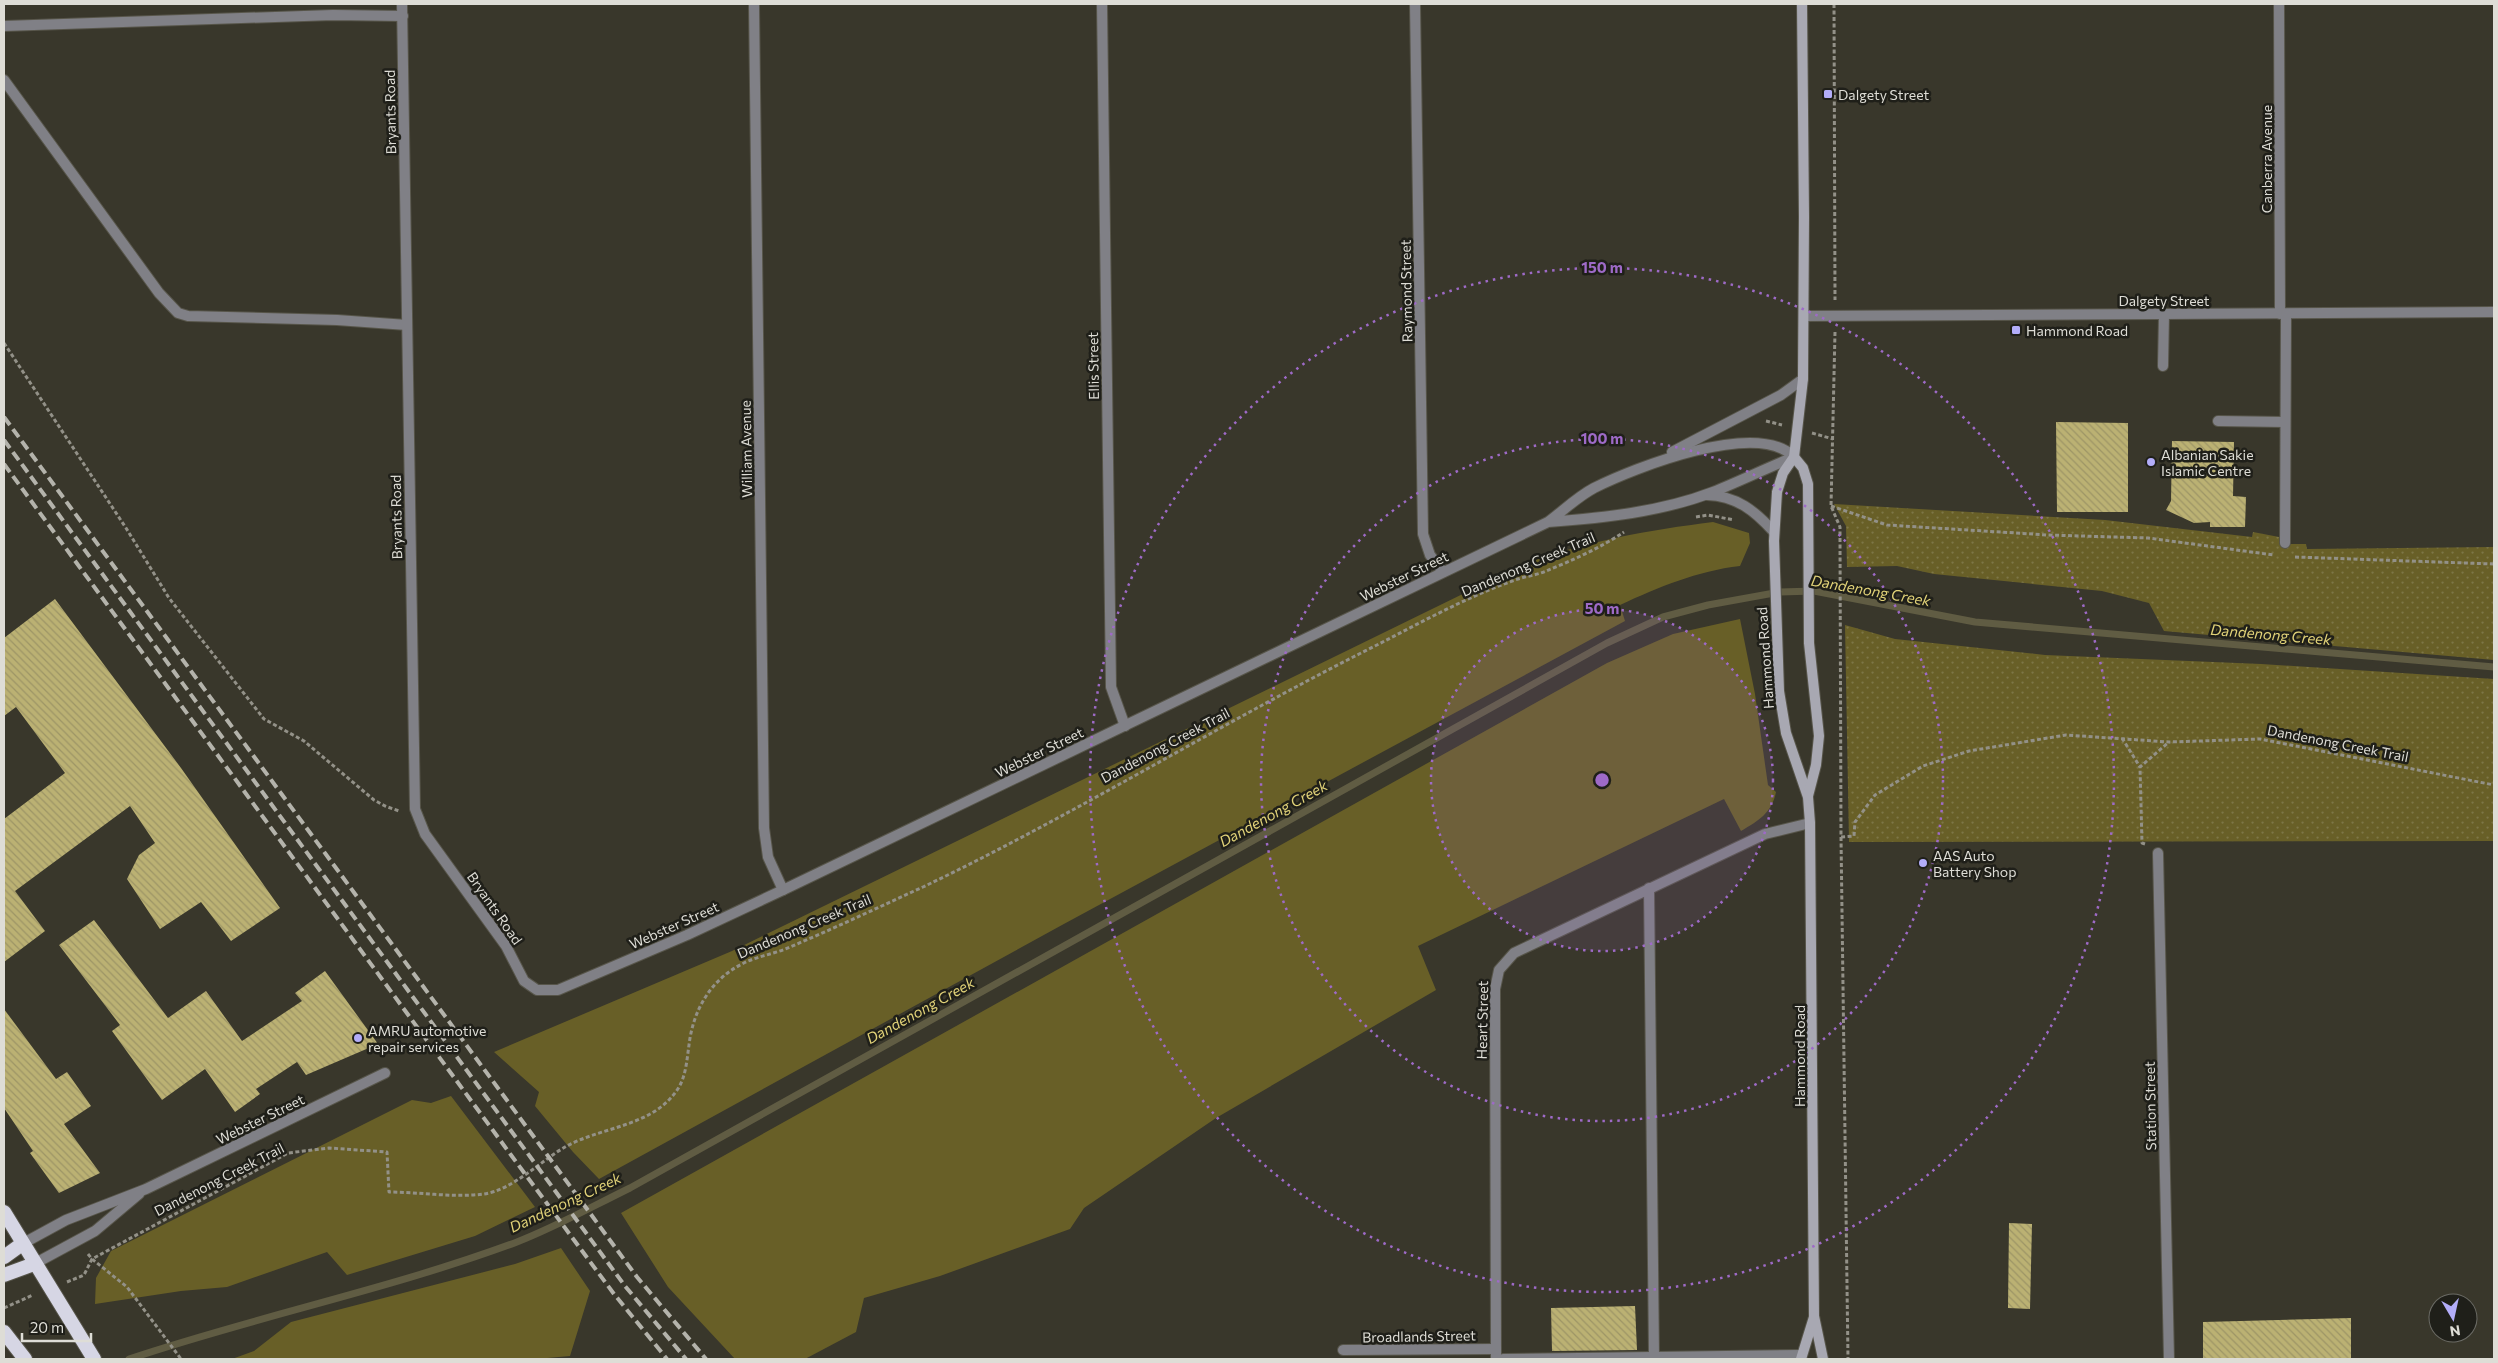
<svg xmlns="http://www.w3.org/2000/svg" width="2498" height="1363" font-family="Commissioner,sans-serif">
  <defs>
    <pattern id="park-dots" width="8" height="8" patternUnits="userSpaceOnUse" patternTransform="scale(1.25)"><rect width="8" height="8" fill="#685f27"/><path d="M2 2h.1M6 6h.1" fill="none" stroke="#7d7646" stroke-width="1.8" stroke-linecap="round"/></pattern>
    <pattern id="building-back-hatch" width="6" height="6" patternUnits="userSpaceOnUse" patternTransform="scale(1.25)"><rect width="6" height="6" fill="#bbb173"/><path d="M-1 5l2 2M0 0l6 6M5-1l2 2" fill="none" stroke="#9d9566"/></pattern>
  </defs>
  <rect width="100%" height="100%" fill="#39372b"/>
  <!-- grass -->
  <g fill="#685f27">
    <path d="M 1713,522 L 1749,533 L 1750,543 L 1740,566 C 1697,571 1659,587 1620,605 L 1625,621 L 1062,925 L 599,1179 L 573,1152 L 535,1106 L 539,1092 L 494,1052 L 732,951 L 1520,566 C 1581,542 1649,530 1713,522 Z"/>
    <path d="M 1740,619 L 1755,694 L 1768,785 L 1776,792 C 1772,813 1758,821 1741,831 L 1724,799 L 1418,946 L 1436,990 L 1216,1118 L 1084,1208 L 1070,1229 L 940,1276 L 864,1298 L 856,1332 L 805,1359 L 735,1359 L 668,1287 L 621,1213 L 1607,663 L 1673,634 Z"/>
    <polygon points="451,1096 535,1207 475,1236 347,1275 327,1252 227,1287 181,1291 95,1304 96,1278 111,1251 412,1100 431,1103"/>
    <polygon points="561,1248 590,1291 570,1356 536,1359 232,1359 254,1351 291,1322 515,1264"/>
  </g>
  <!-- park -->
  <g fill="url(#park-dots)">
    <polygon points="1834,504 2105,520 2252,537 2253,532 2279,537 2279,544 2306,544 2307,549 2494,547 2494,660 2164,631 2149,603 2102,591 1934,574 1897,566 1847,567 1846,526"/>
    <polygon points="1845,625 1895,639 2045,655 2261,664 2494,679 2494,841 1849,842"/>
  </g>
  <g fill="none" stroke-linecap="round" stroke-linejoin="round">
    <!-- stream -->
    <path stroke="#605c43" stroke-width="7" d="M 129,1359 C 257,1316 391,1289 517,1242 C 556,1227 593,1206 630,1188 L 1607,643 L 1663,617 L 1708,605 L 1780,592 L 1814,591 L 1975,622 L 2494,667"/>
  </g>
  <!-- building -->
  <g fill="url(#building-back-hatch)">
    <polygon points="2056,422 2128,423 2128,512 2057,512"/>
    <polygon points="2172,441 2234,442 2233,496 2246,497 2245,527 2210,527 2210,522 2194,523 2166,510 2171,501"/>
    <polygon points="55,599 181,768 280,908 231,941 201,902 160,929 127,879 139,855 155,843 130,806 15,891 45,931 4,962 4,819 65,773 16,707 4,716 4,638"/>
    <polygon points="94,920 168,1018 206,991 242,1041 302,1001 295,993 325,971 378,1044 306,1075 297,1062 256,1089 260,1094 235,1112 205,1069 162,1100 112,1031 120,1025 59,945"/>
    <polygon points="4,1009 56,1079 67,1072 91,1106 64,1124 100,1173 59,1193 30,1153 33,1151 4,1108"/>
    <polygon points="2009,1223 2032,1224 2030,1309 2008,1308"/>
    <polygon points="1635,1306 1637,1350 1552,1351 1551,1308"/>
    <polygon points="2351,1318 2351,1359 2203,1359 2203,1322"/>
  </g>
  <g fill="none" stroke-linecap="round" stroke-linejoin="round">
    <defs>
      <g id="service">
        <polyline points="4,26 333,15 403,16"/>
        <polyline points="4,80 159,293 178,313 188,316 337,320 407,325"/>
        <polyline points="2163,366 2164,314"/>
        <polyline points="2218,421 2285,422"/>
        <polyline points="1649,888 1654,1357"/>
        <polyline points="1503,1359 1802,1355"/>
      </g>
      <g id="minor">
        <path d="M 402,4 L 415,809 L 425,834 L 506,946 L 524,981 L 537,990 L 558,990 L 687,935 L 783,890 L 1548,522 C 1563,511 1577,497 1594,488 C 1634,468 1757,419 1794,457 C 1767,468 1740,481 1713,492 C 1661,512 1603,518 1548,522"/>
        <polyline points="754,4 764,828 768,857 783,890"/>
        <polyline points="1102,4 1111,687 1125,726"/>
        <polyline points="1415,4 1423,534 1430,555 1443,572"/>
        <polyline points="2279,4 2280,314"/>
        <polyline points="1804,316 2494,312"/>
        <polyline points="1672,452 1781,395 1803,379"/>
        <path d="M 1707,495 C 1737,496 1755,511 1774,532"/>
        <polyline points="2285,543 2286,314"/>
        <polyline points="2158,853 2169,1359"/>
        <polyline points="22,1244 66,1220 146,1189 385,1073"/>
        <polyline points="34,1264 95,1231 139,1194"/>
        <polyline points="1343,1350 1496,1349"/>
        <polyline points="1496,1359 1495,989 1499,970 1514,953 1765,834 1810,823"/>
      </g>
      <g id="secondary">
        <polyline points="1802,4 1804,217 1803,379 1794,457 1783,473 1777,492 1774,541 1779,691 1786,733 1808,797 1810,823 1814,1316 1823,1359"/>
        <polyline points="1794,457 1803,468 1808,484 1809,643 1819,736 1816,765 1808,796"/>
        <polyline points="1801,1359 1814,1317"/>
      </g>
      <g id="trunk">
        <polyline points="4,1212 94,1359"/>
        <polyline points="4,1257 22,1244"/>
        <polyline points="4,1275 34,1264"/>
        <polyline points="4,1332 25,1359"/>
      </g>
    </defs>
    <!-- service casing -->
    <use href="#service" stroke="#57554a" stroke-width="12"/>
    <!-- minor casing -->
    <use href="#minor" stroke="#57554a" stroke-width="12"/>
    <!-- secondary casing -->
    <use href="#secondary" stroke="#57554a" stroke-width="12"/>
    <!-- trunk casing -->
    <use href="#trunk" stroke="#57554a" stroke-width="16"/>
    <!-- path -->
    <g stroke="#939188" stroke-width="3" stroke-dasharray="4 2.5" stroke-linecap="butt">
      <polyline points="1834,4 1835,300"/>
      <polyline points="1835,332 1831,506 1840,527 1840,537 1841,837 1854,836 1855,822 1875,795 1923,766 1969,751 2066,735 2169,742 2260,739 2494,785"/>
      <polyline points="4,343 126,528 169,598 264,719 304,741 374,800 385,806 399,811"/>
      <polyline points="1766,421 1782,425"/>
      <polyline points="1812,433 1833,439"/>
      <polyline points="1831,506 1887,525 2048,535 2148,538 2274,555"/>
      <polyline points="1696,517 1708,515 1734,520"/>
      <polyline points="2295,557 2494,564"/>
      <polyline points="2122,738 2140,767"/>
      <polyline points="1841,837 1848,1359"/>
      <polyline points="2145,844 2142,843 2140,767 2169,742"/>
      <polyline points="88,1254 92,1259 127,1287 181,1359"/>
      <path d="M 67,1282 L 84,1275 L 92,1259 L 288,1153 L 329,1148 L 387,1152 L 389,1192 C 420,1192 453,1198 484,1194 C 512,1190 541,1161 565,1147 C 602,1126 655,1127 679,1087 C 686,1075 687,1059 689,1045 C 693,1011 710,980 742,964 C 757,956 775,954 790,947 C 835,928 879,907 923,887 C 1076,814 1221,723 1373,647 C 1420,623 1468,596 1518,579 C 1527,576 1537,575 1546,571 C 1571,561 1602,547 1624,532"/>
      <polyline points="4,1308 33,1295"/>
    </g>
    <!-- service -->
    <use href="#service" stroke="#808086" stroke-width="10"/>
    <!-- minor -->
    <use href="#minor" stroke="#808086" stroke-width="10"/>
    <!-- secondary -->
    <use href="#secondary" stroke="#a8a8b2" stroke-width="10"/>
    <!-- trunk -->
    <use href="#trunk" stroke="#d6d6e4" stroke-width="14"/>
    <!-- rail -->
    <g stroke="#b4b3ab" stroke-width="4" stroke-dasharray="10 5" stroke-linecap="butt">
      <polyline points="4,417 637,1277 706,1359"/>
      <polyline points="4,440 625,1286 686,1359"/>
      <polyline points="4,464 511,1155 614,1294 667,1359"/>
    </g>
  </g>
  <!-- distance rings -->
  <circle cx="1602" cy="780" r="171" fill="#9e6ac7" fill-opacity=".12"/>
  <g fill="none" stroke="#9e6ac7" stroke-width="2.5" stroke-dasharray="2.5 5">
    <circle cx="1602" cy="780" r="171"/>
    <circle cx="1602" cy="780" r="341"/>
    <circle cx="1602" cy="780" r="512"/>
  </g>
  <!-- markers -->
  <g fill="#b3adf9" stroke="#1f1f19" stroke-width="2">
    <rect x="1823" y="89" width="10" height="10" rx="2.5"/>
    <rect x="2011" y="325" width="10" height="10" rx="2.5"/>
    <circle cx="2151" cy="462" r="5"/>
    <circle cx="1923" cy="863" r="5"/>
    <circle cx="358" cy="1038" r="5"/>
  </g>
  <g text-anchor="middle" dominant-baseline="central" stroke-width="5" stroke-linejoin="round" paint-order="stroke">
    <!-- poi labels -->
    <g font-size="14" fill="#deddd6" stroke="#1f1f19" text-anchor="start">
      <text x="1838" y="94">Dalgety Street</text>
      <text x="2026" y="330">Hammond Road</text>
      <text x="2161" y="454">Albanian Sakie<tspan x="2161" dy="16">Islamic Centre</tspan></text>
      <text x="1933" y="855">AAS Auto<tspan x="1933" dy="16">Battery Shop</tspan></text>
      <text x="368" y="1030">AMRU automotive<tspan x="368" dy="16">repair services</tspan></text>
    </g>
    <!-- street labels -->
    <g font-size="14" fill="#deddd6" stroke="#1f1f19">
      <text transform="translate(390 112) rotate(-91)">Bryants Road</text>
      <text transform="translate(2266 159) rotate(-90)">Canberra Avenue</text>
      <text transform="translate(1406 291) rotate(-91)">Raymond Street</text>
      <text x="2164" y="300">Dalgety Street</text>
      <text transform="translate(1093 366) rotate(-91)">Ellis Street</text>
      <text transform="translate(746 449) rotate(-91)">William Avenue</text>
      <text transform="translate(396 517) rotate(-91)">Bryants Road</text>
      <text transform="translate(1528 564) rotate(-23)">Dandenong Creek Trail</text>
      <text transform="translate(1404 576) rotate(-26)">Webster Street</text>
      <text transform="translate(1765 658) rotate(-94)">Hammond Road</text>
      <text transform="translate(2338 743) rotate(11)">Dandenong Creek Trail</text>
      <text transform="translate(1165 745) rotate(-28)">Dandenong Creek Trail</text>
      <text transform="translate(1039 752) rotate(-26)">Webster Street</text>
      <text transform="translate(495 908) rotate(55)">Bryants Road</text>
      <text transform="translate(674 925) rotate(-24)">Webster Street</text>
      <text transform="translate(804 926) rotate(-23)">Dandenong Creek Trail</text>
      <text transform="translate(1482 1020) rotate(-89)">Heart Street</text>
      <text transform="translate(1799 1056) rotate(-90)">Hammond Road</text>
      <text transform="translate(2150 1106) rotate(-91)">Station Street</text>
      <text transform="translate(260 1119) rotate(-26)">Webster Street</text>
      <text transform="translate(219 1179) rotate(-27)">Dandenong Creek Trail</text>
      <text transform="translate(1419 1336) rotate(-1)">Broadlands Street</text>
    </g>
    <!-- water labels -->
    <g font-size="15" font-style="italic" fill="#e1d278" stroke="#1f1f19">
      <text transform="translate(1871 590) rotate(10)">Dandenong Creek</text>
      <text transform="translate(2271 634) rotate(5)">Dandenong Creek</text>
      <text transform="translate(1273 813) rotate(-29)">Dandenong Creek</text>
      <text transform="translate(920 1010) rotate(-29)">Dandenong Creek</text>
      <text transform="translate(565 1202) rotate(-25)">Dandenong Creek</text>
    </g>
  </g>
  <circle cx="1602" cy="780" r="8" fill="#9e6ac7" stroke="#1f1f19" stroke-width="2.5"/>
  <g font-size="15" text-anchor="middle" font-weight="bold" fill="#9e6ac7" stroke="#1f1f19" stroke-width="5" stroke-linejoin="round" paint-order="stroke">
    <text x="1602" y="273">150 m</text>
    <text x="1602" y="444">100 m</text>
    <text x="1602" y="614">50 m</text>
  </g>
  <!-- border -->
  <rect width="2498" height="1363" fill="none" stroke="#deddd6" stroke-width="10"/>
  <!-- north arrow -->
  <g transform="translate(2453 1318) rotate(171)"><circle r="24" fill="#1f1f19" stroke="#6b6b65"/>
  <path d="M0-4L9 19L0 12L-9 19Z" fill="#b3adf9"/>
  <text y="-8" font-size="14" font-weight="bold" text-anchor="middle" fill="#deddd6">N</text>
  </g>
  <!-- scale -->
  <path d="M22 1333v8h69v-8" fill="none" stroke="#deddd6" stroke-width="2.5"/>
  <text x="30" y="1333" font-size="15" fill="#deddd6" stroke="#1f1f19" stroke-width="4" paint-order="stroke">20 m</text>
</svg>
